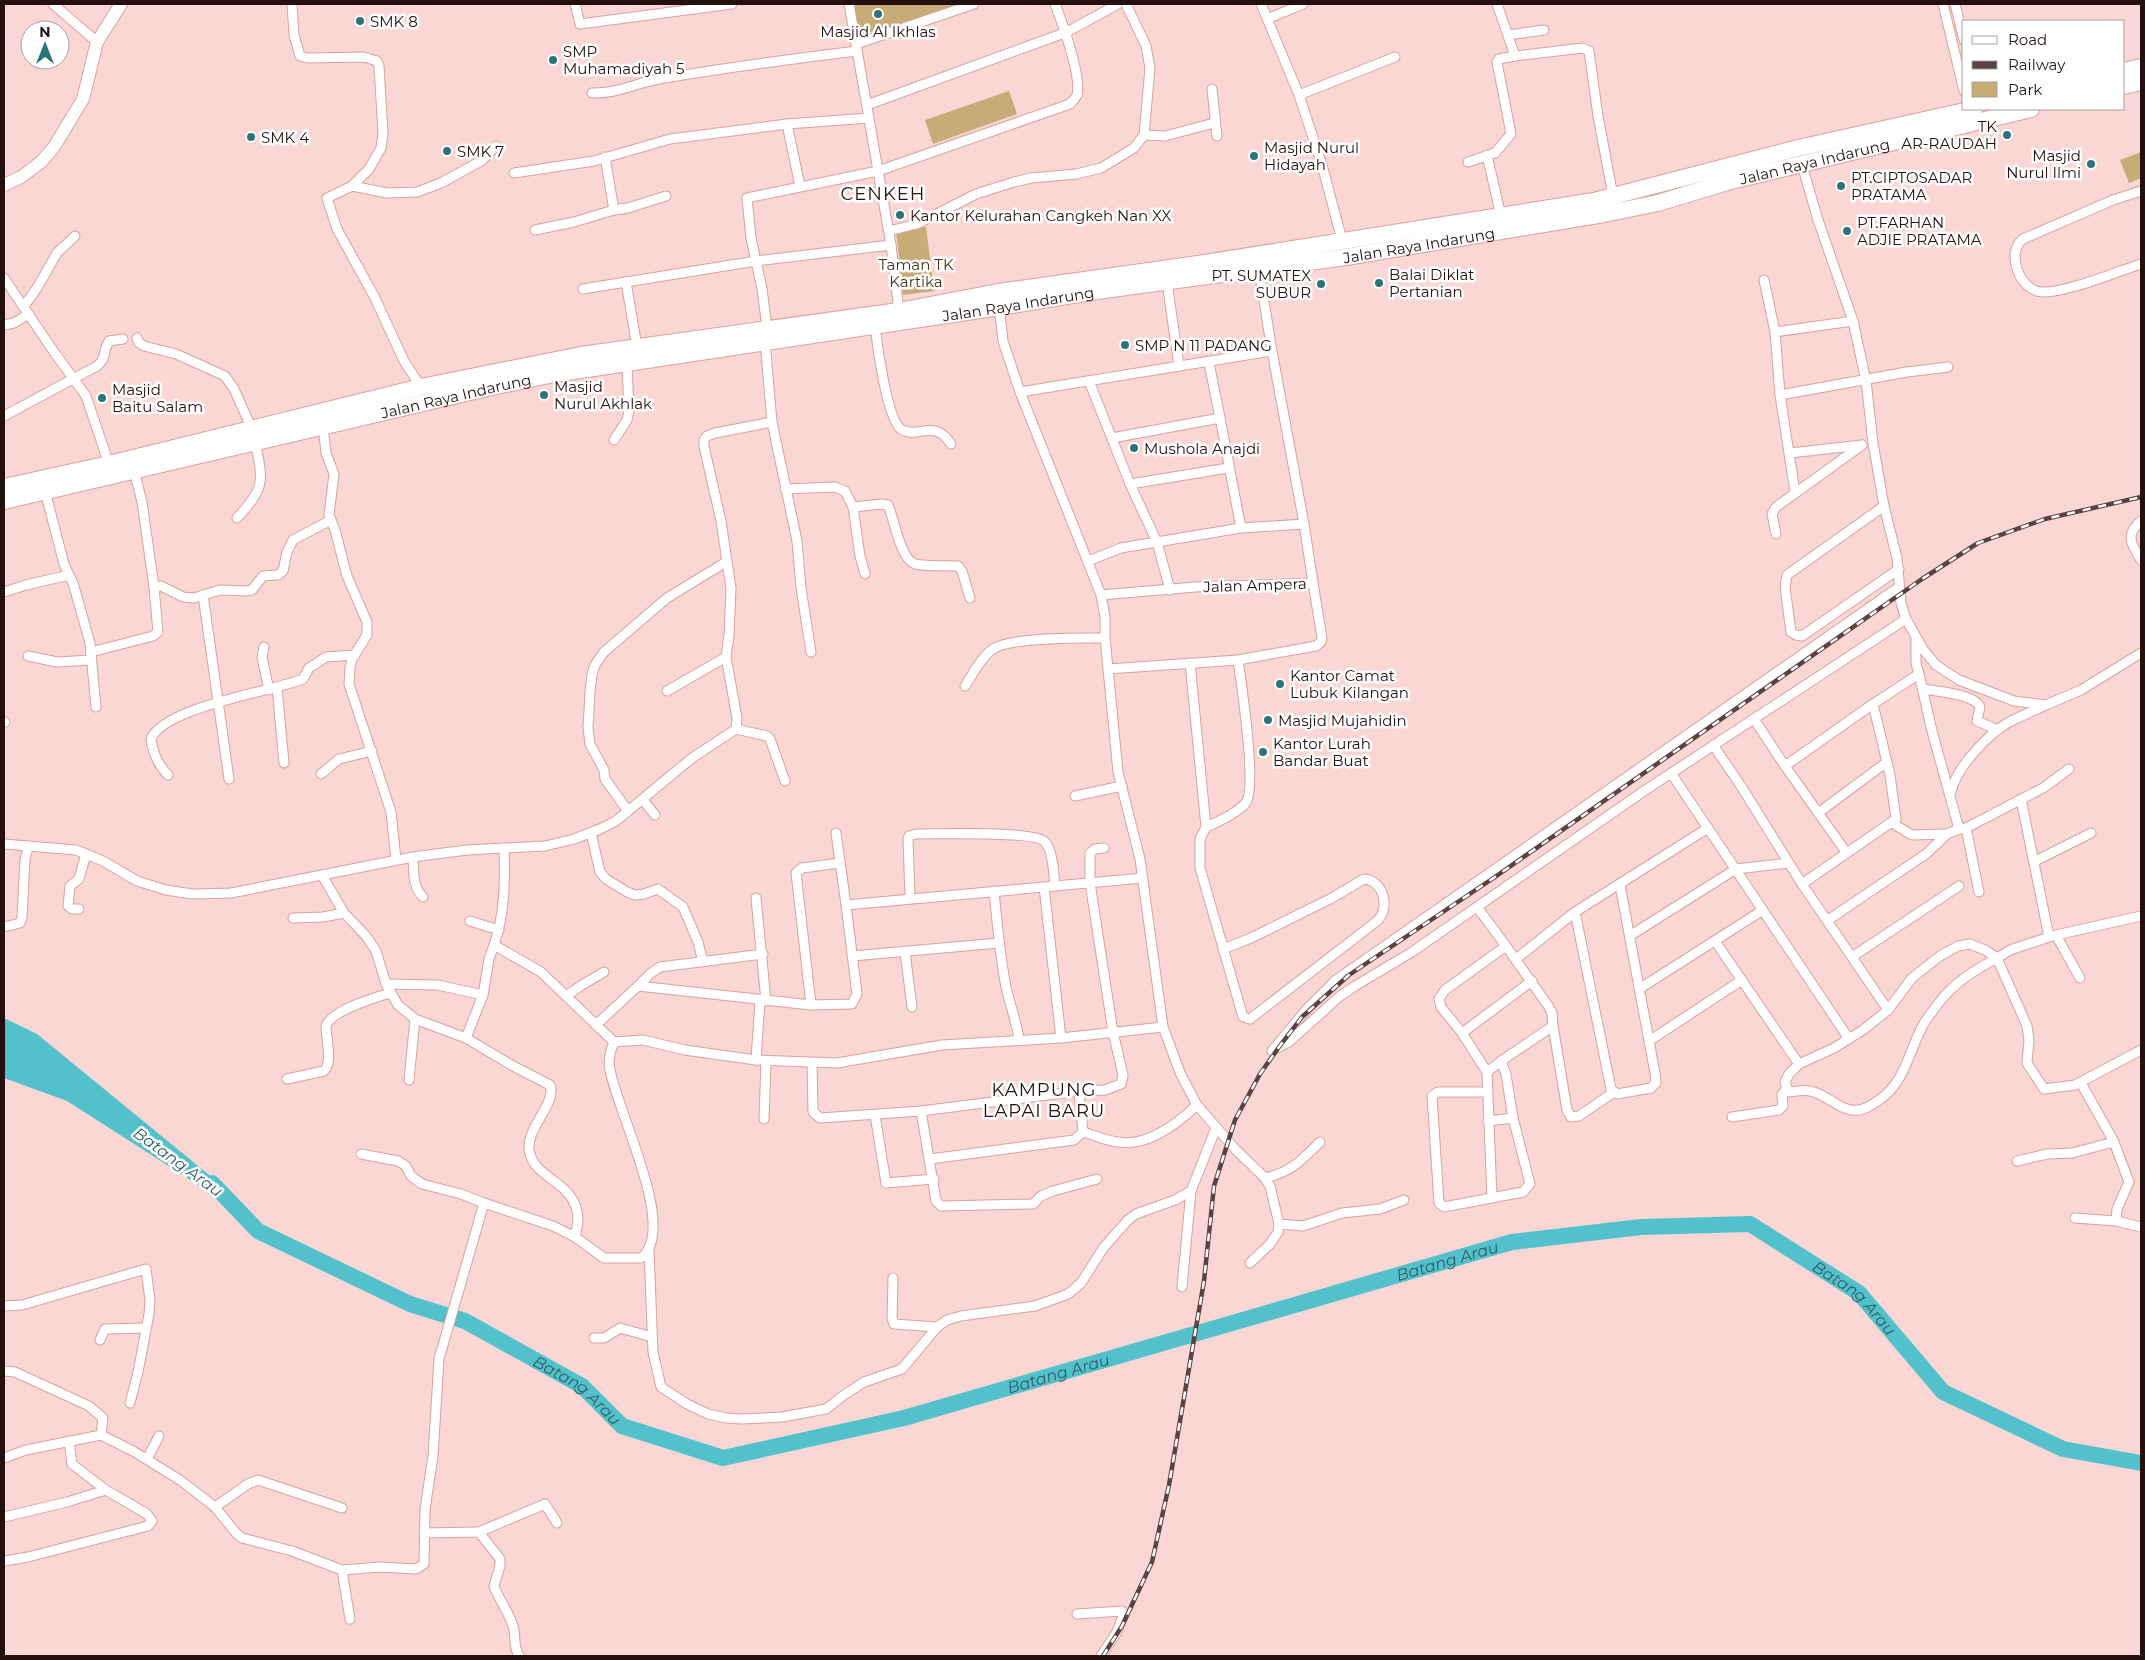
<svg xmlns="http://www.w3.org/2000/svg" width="2145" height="1660" font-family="Montserrat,sans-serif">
  <rect width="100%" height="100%" fill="#fad7d5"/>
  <!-- green -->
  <g fill="#c7ac77">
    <polygon points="851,4 972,4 857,36"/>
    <polygon points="1009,91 1017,114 933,144 925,120"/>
    <polygon points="2141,152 2141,178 2129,183 2120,160"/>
    <polygon points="926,227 934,291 903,295 896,231"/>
  </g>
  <!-- water -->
  <polygon fill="#52c1cb" points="4,1018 37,1034 231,1193 223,1204 200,1186 67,1101 4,1078"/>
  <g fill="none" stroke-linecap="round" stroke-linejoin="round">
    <!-- river -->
    <path stroke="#52c1cb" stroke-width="16" id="s1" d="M 212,1183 L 258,1231 L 410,1304 L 465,1321 L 582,1386 L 622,1426 L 723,1458 L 904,1418 L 1512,1242 L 1641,1227 L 1750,1224 L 1859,1293 L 1943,1392 L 2063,1449 L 2141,1463"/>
    <defs>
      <g id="street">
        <polyline points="53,4 97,42"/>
        <polyline points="292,4 294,35 300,56 307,58 364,57 377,61 379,66 383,134 381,148 369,169 352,186 327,198 337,229 374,296 404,361 421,387"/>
        <polyline points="575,4 580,24 732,4"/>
        <polyline points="849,4 891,245 899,311"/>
        <polyline points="1261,4 1299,95 1322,165 1343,244"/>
        <polyline points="1497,4 1515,56 1582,48 1589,51 1598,116 1613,196"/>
        <polyline points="1943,4 1964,91"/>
        <polyline points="1955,4 1964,40"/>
        <polyline points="1267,19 1303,4"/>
        <polyline points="1508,35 1544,30"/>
        <polyline points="856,44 974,4"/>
        <polyline points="1212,89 1217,136"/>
        <path d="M 592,93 C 616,94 636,83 659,79 C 725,68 791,59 857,51"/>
        <polyline points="1299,95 1395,57"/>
        <polyline points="867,105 1067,32 1118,4"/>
        <polyline points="787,124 800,186"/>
        <polyline points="1144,135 1165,136 1214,123"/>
        <polyline points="1487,155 1501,216"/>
        <polyline points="1468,162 1495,153 1511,134 1497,62 1499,59 1515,56"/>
        <polyline points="1802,165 1818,220 1853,321 1866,381 1873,443 1884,506 1897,558 1901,603 1906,619 1923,649 1936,665 1959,680 2014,701 2046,705 2081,690 2141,653"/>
        <polyline points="514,173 594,161 670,139 787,124 869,118"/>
        <polyline points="352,186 387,193 417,192 441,183 481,161 496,146"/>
        <path d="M 2141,191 L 2113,200 L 2023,239 C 2005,253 2020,291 2042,292 C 2066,293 2116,272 2141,264"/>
        <polyline points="614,210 628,208 666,196"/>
        <polyline points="535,230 574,222 614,210 605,157"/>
        <polyline points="889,231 917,224 976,194 1014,182 1031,178 1076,174 1101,168 1134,148 1144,135 1150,68 1146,46 1126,4"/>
        <polyline points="4,278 54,352 86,396 109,464"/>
        <polyline points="1764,280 1775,332 1780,395 1795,492"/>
        <polyline points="626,282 756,261 891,245"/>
        <polyline points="1167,282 1179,366"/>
        <polyline points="583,289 626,282 637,347"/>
        <polyline points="999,305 1003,341 1020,392 1101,595 1105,617 1105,638 1118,772 1140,859 1163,1027 1181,1075 1197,1105 1236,1150 1265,1178 1270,1186 1279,1224 1278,1232 1270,1244 1250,1263"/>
        <polyline points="24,306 37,288 57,253 75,236"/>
        <polyline points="4,325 14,323 29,314"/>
        <path d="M 875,326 C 877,344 887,421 902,430 C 919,439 934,418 951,444"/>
        <path d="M 767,328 L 762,289 L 751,238 L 747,198 L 878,171 L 1070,104 C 1073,101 1075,99 1077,95 C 1082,77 1062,22 1055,4"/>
        <polyline points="1775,332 1853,321"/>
        <polyline points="137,338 139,343 144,346 176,354 225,376 234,389 252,429"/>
        <polyline points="1209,363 1220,418"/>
        <polyline points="1089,381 1130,484 1157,542 1170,590"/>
        <polyline points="1020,392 1272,351"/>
        <polyline points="1780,395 1907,372 1948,367"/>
        <path d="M 4,416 L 97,366 C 108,357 102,351 109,341 L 123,339"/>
        <polyline points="772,422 797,541 801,588 811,652"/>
        <polyline points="323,426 326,453 334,474 329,515 335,530 347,576 367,622 367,635 352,659 350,668 349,684 391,812 396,860"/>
        <polyline points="1112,438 1220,418 1241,528"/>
        <polyline points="614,440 627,420 629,411 627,364"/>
        <polyline points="1790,453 1862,445"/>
        <polyline points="134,470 142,502 154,587"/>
        <polyline points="1130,484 1228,468"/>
        <path d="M 785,489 L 835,487 L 845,491 L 853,507 L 882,504 L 888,505 C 894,518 900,559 915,564 C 929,567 945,565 958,566 L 962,571 L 970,598"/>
        <polyline points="45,491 64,564 69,575"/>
        <polyline points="1884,506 1787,575 1785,587 1791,632 1796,635 1802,636 1899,569"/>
        <polyline points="853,507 860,556 865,574"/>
        <path d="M 237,518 C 266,487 263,481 255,441"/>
        <path d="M 2141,521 C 2124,535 2132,545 2141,560"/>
        <polyline points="1304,524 1313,583"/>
        <polyline points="1776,534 1772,514 1776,507 1862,445"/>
        <polyline points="1088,561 1121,548 1241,528 1304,524 1272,351 1259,270"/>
        <polyline points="4,592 26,585 69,575 73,583 90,643 96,707"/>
        <polyline points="203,595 229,779"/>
        <polyline points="1101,595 1195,587 1313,583 1322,638 1321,642 1316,646 1238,660 1108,669"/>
        <polyline points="1916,638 1916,663 1919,674 1932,731 1959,829 1966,828 1979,892"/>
        <polyline points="264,647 262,657 269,690"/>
        <polyline points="91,652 153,636 158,632 154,587 161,586 183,597 194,598 220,590 246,591 252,590 263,576 278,575 283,571 287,552 293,540 331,520"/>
        <polyline points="28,656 57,662 91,660"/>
        <path d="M 1190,663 L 1206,827 L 1200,839 L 1200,868 L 1243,1017 L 1250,1019 L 1377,921 C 1391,908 1383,880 1364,879 L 1330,899 L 1251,938 L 1223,949"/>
        <path d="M 965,686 C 973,674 981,657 993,649 C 1011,637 1082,638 1105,638"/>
        <polyline points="277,688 284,763"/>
        <path d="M 1923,689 C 1936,691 1975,694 1980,707 L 1977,721 L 1998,730"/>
        <polyline points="667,691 726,657"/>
        <polyline points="1754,719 1785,766"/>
        <polyline points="4,722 5,722"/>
        <polyline points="736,729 767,736 770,739 785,781"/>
        <polyline points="1713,745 1741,786 1802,884 1888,1010"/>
        <polyline points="1671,773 1849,1039"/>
        <polyline points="321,774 339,759 372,751"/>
        <path d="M 168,775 C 158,765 153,754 151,739 C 164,707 270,692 303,679 L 309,668 L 326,657 L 355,655"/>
        <path d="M 1951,792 C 1956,768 1987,735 2009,722 C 2021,716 2033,711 2044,706"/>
        <polyline points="1075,796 1122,786"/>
        <polyline points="2021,799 2049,937 2056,935 2080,978"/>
        <polyline points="643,800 655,815"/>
        <polyline points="628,811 605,779 604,770 590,744 588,728 590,692 592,674 595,665 604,652 667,598 726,562"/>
        <polyline points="1818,813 1887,762"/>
        <polyline points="1892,823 1912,835 1947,834"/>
        <path d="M 1206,827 C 1218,822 1235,814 1245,804 C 1258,790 1241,682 1238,660"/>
        <polyline points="1966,828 2043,788 2069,769"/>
        <polyline points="591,833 600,872 606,879 627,892 635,895 644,894 658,889 683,907 698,942 703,962"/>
        <polyline points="836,833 846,905"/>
        <polyline points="4,844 76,850 103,861 137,881 166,890 192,894 231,893 413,857 467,850 545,846 574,839 600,829 616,821 692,758 736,729 737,718 726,657 729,635 731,588 721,521 704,446 704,440 707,436 715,433 772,422 765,342"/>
        <polyline points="1846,852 1785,766 1873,704"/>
        <path d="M 413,857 C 414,870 412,887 423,897"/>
        <polyline points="2035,861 2091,833"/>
        <path d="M 322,875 L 344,913 L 366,936 L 376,951 L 386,984 L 398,1005 L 415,1019 L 466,1038 L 513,1066 L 550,1085 C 557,1103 527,1127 529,1149 C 532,1180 576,1180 578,1218 C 578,1224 576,1231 575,1237"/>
        <polyline points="1802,884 1896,819 1890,775 1873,704 1919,674"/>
        <polyline points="1044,887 1061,1038"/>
        <path d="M 994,891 C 997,923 1000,956 1006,987 C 1010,1006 1017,1022 1019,1040"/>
        <polyline points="756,898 766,1001"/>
        <path d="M 910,898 L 908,839 L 909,836 L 916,834 C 937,834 1032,831 1044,841 C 1053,848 1054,876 1055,886"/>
        <polyline points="1477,907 1506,946 1445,990 1439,999 1441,1007 1462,1033 1487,1072 1492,1198"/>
        <polyline points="79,909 72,909 68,906 70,886 79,879 86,854"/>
        <polyline points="1575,912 1611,1089 1617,1094 1651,1088 1656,1083 1655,1073 1620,885"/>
        <polyline points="293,918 323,917 344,913"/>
        <polyline points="1828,920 1926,854 1947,834 1959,829"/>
        <polyline points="470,921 499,930"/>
        <polyline points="4,927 20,923 22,918 25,860 28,847"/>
        <polyline points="1631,935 1736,869 1789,863"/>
        <polyline points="2056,935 2141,916"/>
        <polyline points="1715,941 1799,1064 1834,1048 1863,1030 1888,1010 1912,978 1940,956 1958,946 1970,944 1985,950 1997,958 2010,950 2049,937"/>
        <polyline points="905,952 912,1007"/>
        <polyline points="852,956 999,943"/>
        <polyline points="1852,957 1959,886"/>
        <polyline points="1516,959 1575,912 1708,828"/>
        <polyline points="386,984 438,985 483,995"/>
        <polyline points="638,986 651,973 660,967 763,954"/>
        <polyline points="1639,989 1763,910"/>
        <polyline points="566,996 582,985 604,972"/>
        <polyline points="811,1005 796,873 802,868 840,863"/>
        <polyline points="596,1025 638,986 811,1005 852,1004 857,994 846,905 1143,878"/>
        <polyline points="1553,1026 1567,1110 1571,1117 1579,1116 1614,1092"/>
        <polyline points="1462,1033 1532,981"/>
        <polyline points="466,1038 483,995 489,959 494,945"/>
        <polyline points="1649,1041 1742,980"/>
        <polyline points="614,1042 643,1040 685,1050 756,1060 837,1063 942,1045 1061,1038 1163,1027"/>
        <polyline points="1277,1048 1289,1042 1340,996 1355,986 1412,952 1644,791 1906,619"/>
        <polyline points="1272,1051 1306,1010 1336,980 1899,587"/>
        <polyline points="756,1060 760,1001"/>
        <polyline points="1501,1061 1553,1026 1552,1013 1549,1007 1506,946"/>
        <polyline points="812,1063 813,1112 820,1118 921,1111 1079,1091 1105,1090 1121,1084 1123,1075 1113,1032 1090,883 1090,853 1095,849 1104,848"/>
        <path d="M 1799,1064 L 1789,1074 L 1785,1082 L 1788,1092 C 1795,1092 1803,1089 1810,1091 C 1828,1094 1841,1113 1859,1110 C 1866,1109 1873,1104 1879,1100 C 1904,1083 1908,1055 1921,1029 C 1925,1020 1932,1012 1938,1004 C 1953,983 1975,970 1997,958 L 2027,1026 L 2029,1040 L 2027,1063 L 2044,1089 L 2075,1085 L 2141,1050"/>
        <polyline points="1487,1072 1501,1061 1506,1074 1513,1118 1530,1184 1523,1192 1444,1207 1439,1203 1432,1096 1438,1092 1488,1092"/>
        <path d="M 287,1079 L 324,1071 C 333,1062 326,1039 326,1026 C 332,1010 374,998 390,993"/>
        <polyline points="409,1080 415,1019"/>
        <polyline points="2081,1083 2114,1142 2129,1182 2117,1209 2116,1221 2141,1227"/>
        <polyline points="921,1111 936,1201 941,1206 1033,1204 1041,1196 1053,1191 1097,1179"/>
        <polyline points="875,1115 886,1183 934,1179"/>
        <polyline points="1732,1117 1779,1110 1783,1106 1782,1094 1786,1090"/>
        <polyline points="764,1119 766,1061"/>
        <polyline points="1488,1121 1513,1118"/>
        <path d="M 1083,1132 C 1094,1135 1106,1141 1118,1142 C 1147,1147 1177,1124 1197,1105"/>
        <polyline points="361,1154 398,1161 406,1166 411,1176 422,1184 461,1194 484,1203"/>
        <polyline points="930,1159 1074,1140 1083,1132 1079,1091"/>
        <polyline points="2017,1161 2047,1154 2072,1153 2114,1142"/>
        <path d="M 1265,1178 C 1291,1172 1301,1161 1320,1142"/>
        <polyline points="2075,1218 2116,1221"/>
        <polyline points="1279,1224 1303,1226 1342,1213 1380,1209 1404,1200"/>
        <polyline points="649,1250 653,1352 661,1387 687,1404 708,1414 726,1418 742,1419 782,1417 826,1409 844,1395 864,1382 902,1369 937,1327 947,1320 961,1316 1035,1306 1068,1294 1081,1283 1104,1247 1128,1220 1136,1214 1175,1200 1191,1191 1216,1128"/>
        <polyline points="893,1278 892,1318 894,1324 937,1327"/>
        <polyline points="1182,1287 1191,1191"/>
        <polyline points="4,1306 22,1305 146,1269 150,1300 149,1314 138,1372 130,1403"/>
        <polyline points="594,1338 604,1338 620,1328 652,1337"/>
        <polyline points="100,1340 105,1329 146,1328"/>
        <polyline points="4,1371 15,1372 89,1406 103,1418 101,1435"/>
        <polyline points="69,1441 72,1464 106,1490"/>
        <path d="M 4,1458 L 26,1450 L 101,1435 L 133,1451 L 180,1480 L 215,1507 L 236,1533 L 242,1538 L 292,1551 L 342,1570 L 380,1567 L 416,1569 L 424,1564 L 425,1509 L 433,1456 L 439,1359 L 484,1203 L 553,1226 L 575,1237 L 604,1258 L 641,1258 C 680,1228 613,1105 609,1064 C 609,1056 611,1049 614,1042 L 541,972 L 494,945 C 505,913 505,882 504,848"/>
        <polyline points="147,1459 159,1436"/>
        <polyline points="215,1507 248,1484 258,1480 342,1508"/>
        <polyline points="4,1517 67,1502 106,1490 147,1514 152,1521 148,1526 28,1557 4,1561"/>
        <polyline points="479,1532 545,1504 557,1523"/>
        <path d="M 424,1533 L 479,1532 L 500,1559 L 500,1566 L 494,1586 C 499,1600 509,1612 513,1626 C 517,1638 512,1644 519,1656"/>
        <polyline points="342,1570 350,1619"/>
        <polyline points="1077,1614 1122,1611 1124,1613 1117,1632 1101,1656"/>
      </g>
      <polyline id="secondary" points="4,185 21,177 41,162 54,147 83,99 97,42 121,4"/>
      <g id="highway">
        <polyline points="2124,71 2141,67"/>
        <polyline points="2124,86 2141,82"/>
        <polyline points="4,487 109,464 421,387 581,355 899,311 998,292 1198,264 1594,201 1798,148 1974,109"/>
        <path id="s2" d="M 4,501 L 496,386 L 554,374 L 1000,307 L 1097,291 L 1346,257 L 1604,214 L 1658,203 L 1727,182 L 2031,109"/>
      </g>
    </defs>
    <!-- street casing -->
    <use href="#street" stroke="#d8a19d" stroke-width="11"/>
    <!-- secondary casing -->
    <use href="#secondary" stroke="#d8a19d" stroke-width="14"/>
    <!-- highway casing -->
    <use href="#highway" stroke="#d8a19d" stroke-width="18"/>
    <!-- street -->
    <use href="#street" stroke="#fff" stroke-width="9"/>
    <!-- secondary -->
    <use href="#secondary" stroke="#fff" stroke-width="12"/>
    <!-- highway -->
    <use href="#highway" stroke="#fff" stroke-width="16"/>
    <defs>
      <polyline id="rail" points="1103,1656 1122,1626 1152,1562 1169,1485 1204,1281 1214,1186 1235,1120 1260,1074 1279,1047 1302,1017 1349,975 1495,877 1922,579 1978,543 2045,519 2141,497"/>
    </defs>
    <!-- rail casing -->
    <use href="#rail" stroke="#594241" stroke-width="4.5"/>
    <!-- rail -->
    <use href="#rail" stroke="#fff" stroke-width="2.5" stroke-dasharray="8" stroke-linecap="butt"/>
  </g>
  <!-- markers -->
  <g fill="#2a747a" stroke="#fff" stroke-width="2">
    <circle cx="878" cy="14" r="5"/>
    <circle cx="360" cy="21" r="5"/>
    <circle cx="553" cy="60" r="5"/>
    <circle cx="2007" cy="135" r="5"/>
    <circle cx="251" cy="137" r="5"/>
    <circle cx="447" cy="151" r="5"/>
    <circle cx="1254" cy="156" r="5"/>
    <circle cx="2091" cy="164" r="5"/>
    <circle cx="1841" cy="186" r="5"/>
    <circle cx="900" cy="215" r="5"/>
    <circle cx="1847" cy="231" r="5"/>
    <circle cx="1379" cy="283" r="5"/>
    <circle cx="1321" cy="284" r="5"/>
    <circle cx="1125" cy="345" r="5"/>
    <circle cx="544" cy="395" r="5"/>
    <circle cx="102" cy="398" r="5"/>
    <circle cx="1134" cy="448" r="5"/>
    <circle cx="1280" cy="684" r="5"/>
    <circle cx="1268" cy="720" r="5"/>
    <circle cx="1263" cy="752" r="5"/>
  </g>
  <g text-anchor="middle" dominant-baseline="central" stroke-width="5" stroke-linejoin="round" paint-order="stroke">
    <!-- poi labels -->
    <g font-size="15" fill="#23100f" stroke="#fff" text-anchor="start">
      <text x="370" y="21">SMK 8</text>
      <text x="878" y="31" text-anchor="middle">Masjid Al Ikhlas</text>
      <text x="563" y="51">SMP<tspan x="563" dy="17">Muhamadiyah 5</tspan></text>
      <text x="1997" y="126" text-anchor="end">TK<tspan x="1997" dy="17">AR-RAUDAH</tspan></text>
      <text x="261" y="137">SMK 4</text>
      <text x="1264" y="147">Masjid Nurul<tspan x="1264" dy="17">Hidayah</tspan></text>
      <text x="457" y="151">SMK 7</text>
      <text x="2081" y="155" text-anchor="end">Masjid<tspan x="2081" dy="17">Nurul Ilmi</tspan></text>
      <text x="1851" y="177">PT.CIPTOSADAR<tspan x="1851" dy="17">PRATAMA</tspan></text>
      <text x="910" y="215">Kantor Kelurahan Cangkeh Nan XX</text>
      <text x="1857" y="222">PT.FARHAN<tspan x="1857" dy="17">ADJIE PRATAMA</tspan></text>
      <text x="1389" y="274">Balai Diklat<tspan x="1389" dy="17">Pertanian</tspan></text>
      <text x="1311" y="275" text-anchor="end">PT. SUMATEX<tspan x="1311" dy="17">SUBUR</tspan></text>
      <text x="1135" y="345">SMP N 11 PADANG</text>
      <text x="554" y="386">Masjid<tspan x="554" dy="17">Nurul Akhlak</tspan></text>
      <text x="112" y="389">Masjid<tspan x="112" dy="17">Baitu Salam</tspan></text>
      <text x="1144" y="448">Mushola Anajdi</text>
      <text x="1290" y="675">Kantor Camat<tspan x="1290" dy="17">Lubuk Kilangan</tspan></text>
      <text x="1278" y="720">Masjid Mujahidin</text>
      <text x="1273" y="743">Kantor Lurah<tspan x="1273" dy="17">Bandar Buat</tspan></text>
    </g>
    <!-- street labels -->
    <g font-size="15" fill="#23100f" stroke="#fff">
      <text stroke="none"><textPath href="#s2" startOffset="1844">Jalan Raya Indarung</textPath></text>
      <text stroke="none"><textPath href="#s2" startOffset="1439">Jalan Raya Indarung</textPath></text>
      <text stroke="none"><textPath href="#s2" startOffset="1034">Jalan Raya Indarung</textPath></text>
      <text stroke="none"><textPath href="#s2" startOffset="464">Jalan Raya Indarung</textPath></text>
      <text transform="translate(1255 585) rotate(-2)">Jalan Ampera</text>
    </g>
    <!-- park labels -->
    <g font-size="15" fill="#453515" stroke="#fff">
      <text x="916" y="264">Taman TK<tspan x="916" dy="17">Kartika</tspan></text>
    </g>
    <!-- water labels -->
    <g font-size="16" font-style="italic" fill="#2e5e63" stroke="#fff">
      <text transform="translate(178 1162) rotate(36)">Batang Arau</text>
      <text stroke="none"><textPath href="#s1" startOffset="1340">Batang Arau</textPath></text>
      <text stroke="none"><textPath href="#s1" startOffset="1775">Batang Arau</textPath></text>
      <text stroke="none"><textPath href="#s1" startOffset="935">Batang Arau</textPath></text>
      <text stroke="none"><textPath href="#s1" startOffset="425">Batang Arau</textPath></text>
    </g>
    <!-- quarter labels -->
    <g font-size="18" letter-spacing="1" fill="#23100f" stroke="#fff">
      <text x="883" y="194">CENKEH</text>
      <text x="1044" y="1090">KAMPUNG<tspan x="1044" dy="21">LAPAI BARU</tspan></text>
    </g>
  </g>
  <!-- border -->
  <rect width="2145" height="1660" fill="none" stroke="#23100f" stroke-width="10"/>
  <!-- legend -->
  <rect x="1962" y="20" width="162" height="90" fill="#ffffff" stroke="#a79f9f"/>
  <rect x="1972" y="36" width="25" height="8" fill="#ffffff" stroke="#a79f9f"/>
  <text x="2008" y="45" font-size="15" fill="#23100f">Road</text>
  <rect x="1972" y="61" width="25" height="8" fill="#594241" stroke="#a79f9f"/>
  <text x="2008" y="70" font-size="15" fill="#23100f">Railway</text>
  <rect x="1972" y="82" width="25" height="15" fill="#c7ac77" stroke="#a79f9f"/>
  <text x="2008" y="95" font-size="15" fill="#23100f">Park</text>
  <!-- north arrow -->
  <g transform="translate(45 45)"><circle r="24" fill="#ffffff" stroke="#a79f9f"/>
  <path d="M0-4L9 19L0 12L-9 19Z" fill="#2a747a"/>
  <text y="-8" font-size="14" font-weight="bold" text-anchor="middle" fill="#23100f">N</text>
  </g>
</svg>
